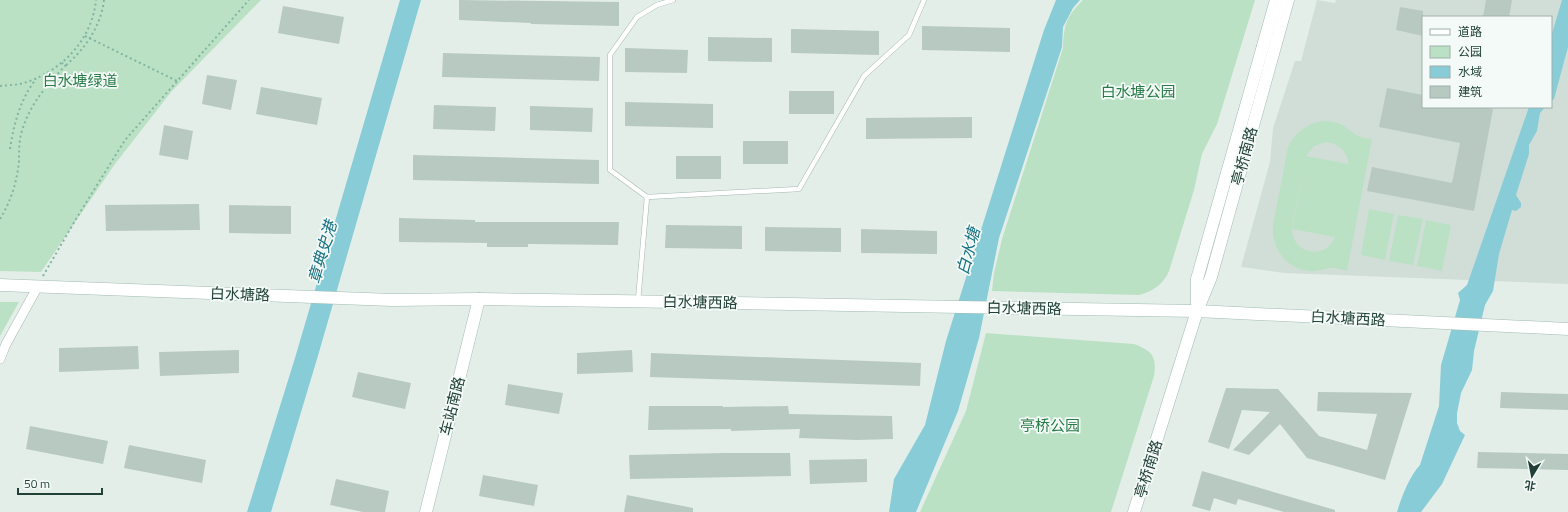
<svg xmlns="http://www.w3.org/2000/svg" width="1568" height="512" font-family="'Titillium Web','Noto Sans SC',sans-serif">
  <rect width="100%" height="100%" fill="#e3eee9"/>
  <!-- built -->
  <path fill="#d1ded8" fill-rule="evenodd" d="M 1317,0 L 1335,3 L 1336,0 L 1568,0 L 1568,284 L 1284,273 L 1241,267 L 1270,162 L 1273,128 L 1295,61 L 1301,61 ZM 1423,17 L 1551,17 L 1551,107 L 1423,107 Z"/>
  <!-- green -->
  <g fill="#bbe1c4" fill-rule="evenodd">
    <polygon points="0,0 261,0 171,92 115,164 41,272 0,271"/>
    <path d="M 1083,0 L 1255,0 L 1217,124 L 1202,154 L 1194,190 L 1169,271 C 1163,285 1153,291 1139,295 L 992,291 L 994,273 L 1002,239 L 1063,48 C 1064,24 1066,17 1083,0 Z"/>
    <path d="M 1324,121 C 1340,121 1344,126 1356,135 C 1360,138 1368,138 1372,139 L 1347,271 C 1343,270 1333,267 1330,268 C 1323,269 1317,272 1309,271 C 1286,269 1271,248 1273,225 L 1288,147 C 1295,132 1307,123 1324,121 ZM 1327,142 C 1339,144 1347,152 1349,164 L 1306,156 L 1314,146 ZM 1304,161 L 1292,229 L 1335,237 C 1325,262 1290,253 1292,226 Z"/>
    <polygon points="1369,209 1394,214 1385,260 1361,255"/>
    <polygon points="1398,215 1423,219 1413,265 1389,261"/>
    <polygon points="1426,220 1451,225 1442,271 1417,266"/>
    <polygon points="0,302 19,302 0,336"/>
    <path d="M 986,333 L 1134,344 C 1152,351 1157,356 1154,376 L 1111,512 L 920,512 L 966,411 Z"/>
  </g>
  <!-- water -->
  <g fill="#87ccd7">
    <polygon points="400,0 421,0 317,359 271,512 247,512 295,358"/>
    <polygon points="1056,0 1080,0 1073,8 1063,27 1062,47 999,238 979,338 958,411 916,512 889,512 894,479 925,425 946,341 1044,30"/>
    <polygon points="1562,0 1568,0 1568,47 1554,99 1551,101 1551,37"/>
    <path d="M 1529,107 L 1545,107 L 1540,113 L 1537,131 L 1529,145 L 1529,154 L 1516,195 L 1521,203 L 1521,207 L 1516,211 L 1512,210 L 1499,254 L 1493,291 L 1485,305 L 1474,351 L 1472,370 L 1461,393 L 1457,413 L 1457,423 L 1460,431 L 1465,435 L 1442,484 L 1421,512 L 1397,512 C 1402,496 1409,477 1420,465 L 1439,406 L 1441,365 L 1460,300 L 1458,293 L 1467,285 Z"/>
  </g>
  <!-- building -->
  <g fill="#b8c9c2">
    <polygon points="459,0 619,2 619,26 531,24 531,23 459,20"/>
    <polygon points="1486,0 1512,0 1509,17 1483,17"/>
    <polygon points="283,6 344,17 339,44 278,33"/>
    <polygon points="1400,7 1423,11 1423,36 1396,30"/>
    <polygon points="922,26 1010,28 1010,52 922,50"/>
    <polygon points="791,29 879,31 879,55 791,53"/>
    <polygon points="708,37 772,38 772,62 708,61"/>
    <polygon points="625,48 688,50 687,73 625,72"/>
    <polygon points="443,53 600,57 599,81 442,77"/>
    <polygon points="207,75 237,80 231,110 202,104"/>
    <polygon points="261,87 322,98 317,125 256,114"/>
    <polygon points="1387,88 1423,95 1423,107 1485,107 1493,109 1474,211 1367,191 1372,167 1452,183 1460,143 1379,127"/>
    <rect x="789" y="91" width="45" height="23"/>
    <polygon points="625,102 713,104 713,128 625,126"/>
    <polygon points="434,105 496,107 495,131 433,129"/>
    <polygon points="530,106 593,108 592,132 530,130"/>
    <polygon points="972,117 972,138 866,139 866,118"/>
    <polygon points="164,125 193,131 188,160 159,155"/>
    <rect x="743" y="141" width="45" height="23"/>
    <polygon points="413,155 599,160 599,184 413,180"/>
    <rect x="676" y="156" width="45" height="23"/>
    <polygon points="199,204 200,230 106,231 105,205"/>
    <polygon points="229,205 291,206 291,234 229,233"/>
    <polygon points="399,218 475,220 475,222 619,222 618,245 528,244 528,247 487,247 487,243 399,242"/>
    <polygon points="666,225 742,226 742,249 665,248"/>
    <polygon points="765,227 841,228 841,252 765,251"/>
    <polygon points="861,229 937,231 937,254 861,253"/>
    <polygon points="138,346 139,369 59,372 59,348"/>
    <polygon points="239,350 239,373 160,376 159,352"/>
    <polygon points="632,350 633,372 577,374 577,353"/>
    <polygon points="651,353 921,363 920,386 650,377"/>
    <polygon points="358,372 411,383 405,409 352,397"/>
    <polygon points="508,384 563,393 559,414 505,405"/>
    <polygon points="1226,388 1278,389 1319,436 1367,450 1377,414 1317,411 1318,392 1412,393 1385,480 1307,458 1280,424 1249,455 1233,450 1270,412 1242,410 1229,449 1208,442"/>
    <polygon points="1501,392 1568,394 1568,410 1500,408"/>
    <polygon points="649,406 723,406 723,407 788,406 789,414 892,416 893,439 857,440 799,438 800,429 731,431 731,429 648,430"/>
    <polygon points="30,426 108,441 103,464 26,449"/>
    <polygon points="129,445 206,460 202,483 124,468"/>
    <polygon points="1478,452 1568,454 1568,470 1477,468"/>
    <polygon points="724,453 790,453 791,476 630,479 629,455"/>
    <polygon points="867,459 867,482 810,484 809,460"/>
    <polygon points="1202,471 1335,510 1335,512 1284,512 1238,499 1236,505 1214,498 1210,511 1192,506"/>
    <polygon points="483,475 538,485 534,506 479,496"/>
    <polygon points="336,479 389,491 385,512 363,512 330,505"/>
    <polygon points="627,495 693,508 693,512 624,512"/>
  </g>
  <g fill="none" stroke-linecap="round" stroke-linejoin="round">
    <defs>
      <g id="lane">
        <polyline points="673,0 657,5 637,17 610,55 610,170 647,197 799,189 864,76 909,35 924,0"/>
        <polyline points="638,301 647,197"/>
      </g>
      <polyline id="street" points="0,359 6,344 38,286"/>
      <g id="secondary">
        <polyline points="0,285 392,300 479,299 616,301 1197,311 1568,329"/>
        <polyline points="1197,304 1197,279 1276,0"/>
        <polyline points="426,512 479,299"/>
        <polyline points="1134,512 1197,311 1211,277 1288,0"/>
      </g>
    </defs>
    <!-- lane casing -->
    <use href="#lane" stroke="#a5b7b0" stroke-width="5.5"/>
    <!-- street casing -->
    <use href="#street" stroke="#a5b7b0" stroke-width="10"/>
    <!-- secondary casing -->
    <use href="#secondary" stroke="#a0bbb1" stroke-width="13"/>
    <!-- path -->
    <g stroke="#81b4a3" stroke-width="2" stroke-dasharray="2 3" stroke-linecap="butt">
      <polyline points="85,36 177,81"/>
      <path d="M 66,65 C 85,49 101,26 104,0"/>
      <path d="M 0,86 C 9,85 19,85 27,82 C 64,69 92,39 96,0"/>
      <path d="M 10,149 C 14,123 20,100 36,79"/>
      <path d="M 0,219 C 11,201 17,182 19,161 C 19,152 19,143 21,134 C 29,105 46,86 66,65 L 62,63"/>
      <polyline points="43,276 76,219 125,140 249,0"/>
    </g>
    <!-- lane -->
    <use href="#lane" stroke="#fff" stroke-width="4.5"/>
    <!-- street -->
    <use href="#street" stroke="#fff" stroke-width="9"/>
    <!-- secondary -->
    <use href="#secondary" stroke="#fff" stroke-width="12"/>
  </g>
  <g text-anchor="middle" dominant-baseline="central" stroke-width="3.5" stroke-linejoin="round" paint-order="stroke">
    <!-- park labels -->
    <g font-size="15" fill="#287b47" stroke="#f4faf7">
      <text x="80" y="80">白水塘绿道</text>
      <text x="1138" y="91">白水塘公园</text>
      <text x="1050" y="425">亭桥公园</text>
    </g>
    <!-- street labels -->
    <g font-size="15" fill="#214138" stroke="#f4faf7">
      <text transform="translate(1244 156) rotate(-75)">亭桥南路</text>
      <text transform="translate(240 294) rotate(2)">白水塘路</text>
      <text transform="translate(700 302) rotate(1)">白水塘西路</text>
      <text transform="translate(1024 308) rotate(1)">白水塘西路</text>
      <text transform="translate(1348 318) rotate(3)">白水塘西路</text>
      <text transform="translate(452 406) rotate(-76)">车站南路</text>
      <text transform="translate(1148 469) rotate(-73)">亭桥南路</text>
    </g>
    <!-- water labels -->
    <g font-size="16" font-style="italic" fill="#167282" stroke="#f4faf7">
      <text transform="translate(968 251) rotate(-75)">白水塘</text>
      <text transform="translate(322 252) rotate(-74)">章典史港</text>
    </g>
  </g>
  <!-- legend -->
  <rect x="1422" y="16" width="130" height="92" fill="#f4faf7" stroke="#a0b0ab"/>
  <rect x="1430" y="29" width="20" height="6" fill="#ffffff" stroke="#a0b0ab"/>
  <text x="1458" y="36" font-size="12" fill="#214138">道路</text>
  <rect x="1430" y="46" width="20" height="12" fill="#bbe1c4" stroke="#a0b0ab"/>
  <text x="1458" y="56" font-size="12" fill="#214138">公园</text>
  <rect x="1430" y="66" width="20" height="12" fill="#87ccd7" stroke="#a0b0ab"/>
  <text x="1458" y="76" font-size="12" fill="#214138">水域</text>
  <rect x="1430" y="86" width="20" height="12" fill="#b8c9c2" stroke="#a0b0ab"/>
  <text x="1458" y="96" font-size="12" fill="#214138">建筑</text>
  <!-- north arrow -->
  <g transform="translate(1532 476) rotate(190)" stroke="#f4faf7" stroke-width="3" paint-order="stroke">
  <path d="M0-3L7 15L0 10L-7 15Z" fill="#214138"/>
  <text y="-6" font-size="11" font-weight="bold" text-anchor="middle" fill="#214138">北</text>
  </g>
  <!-- scale -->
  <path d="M18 488v6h84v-6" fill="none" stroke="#214138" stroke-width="2"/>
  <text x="24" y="488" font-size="12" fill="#214138" stroke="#f4faf7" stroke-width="3" paint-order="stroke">50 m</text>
</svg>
